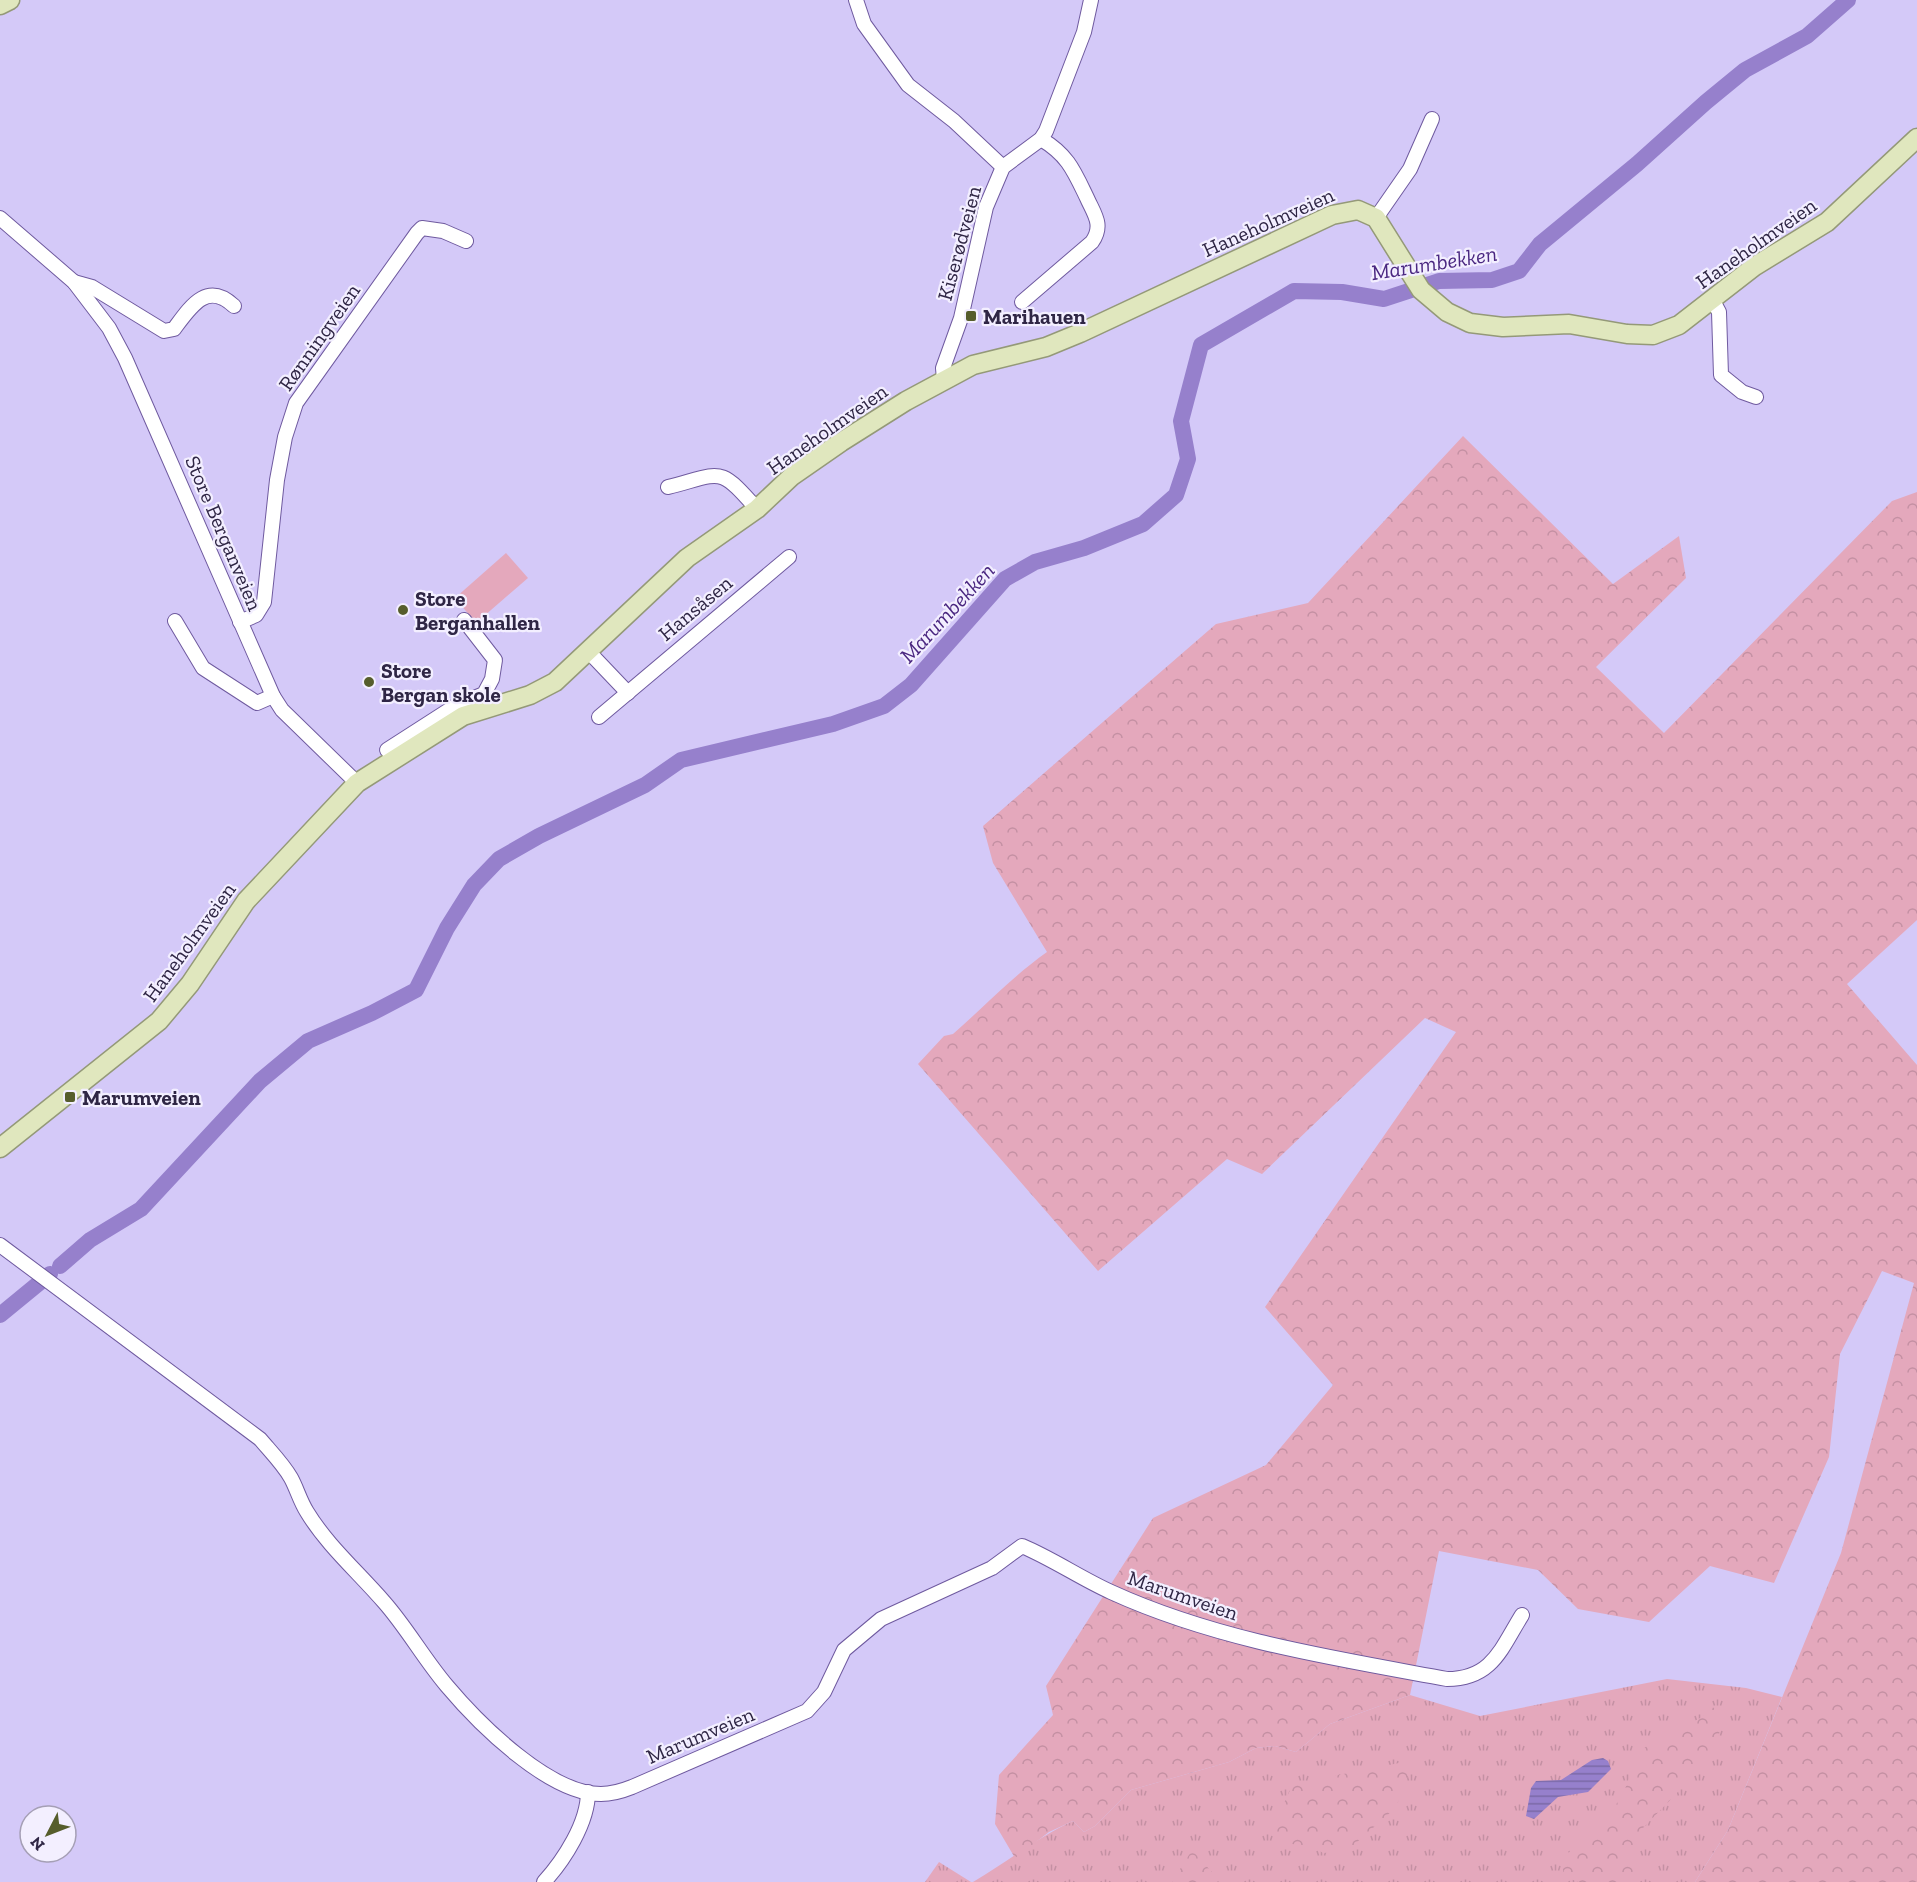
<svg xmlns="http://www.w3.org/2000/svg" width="1917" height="1882" font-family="'Zilla Slab',serif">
  <defs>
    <pattern id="grass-tufts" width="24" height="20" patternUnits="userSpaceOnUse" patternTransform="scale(1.5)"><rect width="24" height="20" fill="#e4a8bc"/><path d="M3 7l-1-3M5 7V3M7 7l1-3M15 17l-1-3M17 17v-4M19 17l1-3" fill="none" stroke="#c490a3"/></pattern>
    <pattern id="forest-crowns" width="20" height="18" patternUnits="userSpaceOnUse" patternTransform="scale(1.5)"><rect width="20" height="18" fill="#e4a8bc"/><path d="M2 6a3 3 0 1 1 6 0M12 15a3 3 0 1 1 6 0" fill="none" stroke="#c490a3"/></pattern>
    <pattern id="water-rules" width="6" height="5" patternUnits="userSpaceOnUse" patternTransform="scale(1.5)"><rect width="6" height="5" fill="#9680cc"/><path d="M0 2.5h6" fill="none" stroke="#7b69a7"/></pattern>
  </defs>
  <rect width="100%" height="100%" fill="#d4c9f8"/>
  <!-- grass -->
  <g fill="url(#grass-tufts)">
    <path d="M 1667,1679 L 1746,1688 L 1782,1697 L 1728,1830 L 1695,1882 L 973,1882 C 1007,1862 1038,1837 1073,1821 L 1084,1832 L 1095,1826 L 1131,1790 L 1229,1762 L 1256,1748 L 1275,1746 L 1296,1752 L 1330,1724 L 1410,1695 L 1480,1716 Z"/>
    <polygon points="939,1862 971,1882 925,1882"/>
  </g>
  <!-- forest -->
  <g fill="url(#forest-crowns)">
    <path d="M 1463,436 L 1613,584 L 1679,536 L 1686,578 L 1596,667 L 1664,733 L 1892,501 L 1917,492 L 1917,920 L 1847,984 L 1917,1065 L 1917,1882 L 1695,1882 L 1728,1830 L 1841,1553 L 1914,1283 L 1882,1271 L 1840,1354 L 1829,1457 L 1774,1583 L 1710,1566 L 1649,1622 L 1578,1609 L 1538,1570 L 1439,1551 L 1410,1695 L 1330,1724 L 1296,1752 L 1275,1746 L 1256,1748 L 1229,1762 L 1131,1790 L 1095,1826 L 1084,1832 L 1073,1821 L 1049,1832 L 1015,1858 L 995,1824 L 999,1775 L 1053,1715 L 1046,1686 L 1153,1518 L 1266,1465 L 1333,1385 L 1265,1307 L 1456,1032 L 1425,1018 L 1262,1174 L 1227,1159 L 1098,1271 L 918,1064 L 944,1036 L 953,1034 C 985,1006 1013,976 1047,952 L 993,863 L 983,826 L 1216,624 L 1308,603 Z"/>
    <polygon points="1711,1707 1724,1711 1717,1744 1677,1793 1642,1829 1635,1847 1636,1869 1620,1882 1578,1882 1564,1876 1562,1863 1576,1842 1607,1818 1623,1794 1640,1750 1702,1717"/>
    <polygon points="1409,1761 1406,1789 1392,1811 1347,1851 1323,1853 1312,1846 1292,1844 1276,1838 1275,1822 1293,1784"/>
    <polygon points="1192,1850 1219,1880 1217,1882 1172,1882"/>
  </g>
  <!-- park -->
  <polygon fill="#e4a8bc" points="506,553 528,578 476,623 455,598"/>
  <!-- water -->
  <polygon fill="url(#water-rules)" points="1603,1758 1608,1761 1611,1769 1588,1792 1558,1797 1534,1819 1526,1816 1531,1788 1536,1781 1561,1780 1592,1760"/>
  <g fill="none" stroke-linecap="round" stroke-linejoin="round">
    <!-- river -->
    <g stroke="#9680cc" stroke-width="16">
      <polyline points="60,1266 90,1240 141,1209 260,1081 308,1041 372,1013 416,990 447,928 474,885 499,859 539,836 645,785 681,760 833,724 884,706 911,685 1005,579 1035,562 1084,548 1143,524 1176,495 1188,459 1181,421 1201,345 1294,291 1342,292 1384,299 1439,281 1492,280 1519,271 1540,244 1637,164 1706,102 1745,70 1807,36 1848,0"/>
      <polyline points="0,1315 50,1274"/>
    </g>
    <defs>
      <g id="minor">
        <polyline points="856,0 864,24 908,85 954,121 1003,167"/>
        <polyline points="0,218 74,282 109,328 125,358 273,696 282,710 357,783"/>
        <polyline points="1376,218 1410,169 1432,119"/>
        <path d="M 74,282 L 92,287 L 164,331 L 174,329 C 191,306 207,281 234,306"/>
        <polyline points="1712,299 1719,312 1721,375 1742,392 1756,397"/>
        <path d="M 1022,302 L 1092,242 C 1104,225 1094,214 1087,198 C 1074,171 1068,155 1041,139"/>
        <polyline points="944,379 943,368 961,318 986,207 1003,167 1041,139 1046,131 1084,32 1091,0"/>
        <path d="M 668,487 C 723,473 718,465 757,509"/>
        <polyline points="175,621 203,668 257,703 273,696"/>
        <polyline points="240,622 256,615 264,602 277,480 285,437 296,403 417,233 422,228 443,231 466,241"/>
        <polyline points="588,651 628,693"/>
        <polyline points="599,717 789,557"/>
        <polyline points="387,750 457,705 484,694 492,679 495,660 464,620"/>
        <path d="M 0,1245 L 260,1439 C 271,1452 283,1464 291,1478 C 297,1489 300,1501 307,1512 C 327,1545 358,1572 384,1602 C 407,1628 424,1659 447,1686 C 479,1724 549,1794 601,1794 C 612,1794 622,1791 632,1787 L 807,1711 L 824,1692 L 844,1650 L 881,1619 L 992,1568 L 1022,1546 C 1053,1559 1080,1578 1111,1592 C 1216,1640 1333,1658 1447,1679 C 1492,1679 1501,1649 1522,1615"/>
        <path d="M 544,1882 C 564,1860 588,1823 588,1792"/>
      </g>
      <g id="major">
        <polyline points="0,5 10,0"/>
        <polyline points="0,1148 159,1021 190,984 246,901 357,783 463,716 530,695 555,682 687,558 757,509 792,476 841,442 906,401 973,365 1046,347 1080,333 1332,215 1358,210 1376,218 1421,290 1447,312 1470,323 1503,327 1569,324 1627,334 1653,335 1679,325 1755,266 1827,222 1917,138"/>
      </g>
    </defs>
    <!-- minor casing -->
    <use href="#minor" stroke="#6f5a9f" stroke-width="16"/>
    <!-- major casing -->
    <use href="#major" stroke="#949978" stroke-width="21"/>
    <!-- minor -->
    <use href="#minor" stroke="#fff" stroke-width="14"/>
    <!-- major -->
    <use href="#major" stroke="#e0e7be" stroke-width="18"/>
  </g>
  <!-- markers -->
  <g fill="#565d2c" stroke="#f3efff" stroke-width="2">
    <rect x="965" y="310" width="12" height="12" rx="3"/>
    <circle cx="403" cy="610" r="6"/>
    <circle cx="369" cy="682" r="6"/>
    <rect x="64" y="1091" width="12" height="12" rx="3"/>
  </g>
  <g text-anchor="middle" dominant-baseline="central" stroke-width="4.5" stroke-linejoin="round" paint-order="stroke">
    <!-- street labels -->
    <g font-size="21" fill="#2f2645" stroke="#f3efff">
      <text transform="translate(1268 222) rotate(-24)">Haneholmveien</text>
      <text transform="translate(959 243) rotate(-75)">Kiserødveien</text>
      <text transform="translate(1756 243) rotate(-35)">Haneholmveien</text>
      <text transform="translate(319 337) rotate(-55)">Rønningveien</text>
      <text transform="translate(827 429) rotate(-35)">Haneholmveien</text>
      <text transform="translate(224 533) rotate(67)">Store Berganveien</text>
      <text transform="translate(695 608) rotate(-40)">Hansåsen</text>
      <text transform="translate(189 942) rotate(-54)">Haneholmveien</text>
      <text transform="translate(1183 1595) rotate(19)">Marumveien</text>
      <text transform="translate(700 1735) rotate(-23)">Marumveien</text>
    </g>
    <!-- poi labels -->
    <g font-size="21" font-weight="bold" fill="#2f2645" stroke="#f3efff" text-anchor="start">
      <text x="983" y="316">Marihauen</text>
      <text x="415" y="598">Store<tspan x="415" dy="24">Berganhallen</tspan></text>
      <text x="381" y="670">Store<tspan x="381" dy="24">Bergan skole</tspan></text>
      <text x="82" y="1097">Marumveien</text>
    </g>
    <!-- water labels -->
    <g font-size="22" font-style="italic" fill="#4a2781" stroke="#f3efff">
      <text transform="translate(1434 263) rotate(-9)">Marumbekken</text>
      <text transform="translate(947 613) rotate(-47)">Marumbekken</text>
    </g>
  </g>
  <!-- north arrow -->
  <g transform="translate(48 1834) rotate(228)"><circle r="28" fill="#f3efff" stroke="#a59fb5" stroke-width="1.5"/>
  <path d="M0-4.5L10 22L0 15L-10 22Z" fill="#565d2c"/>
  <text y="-9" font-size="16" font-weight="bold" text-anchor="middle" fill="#2f2645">N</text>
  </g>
</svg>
